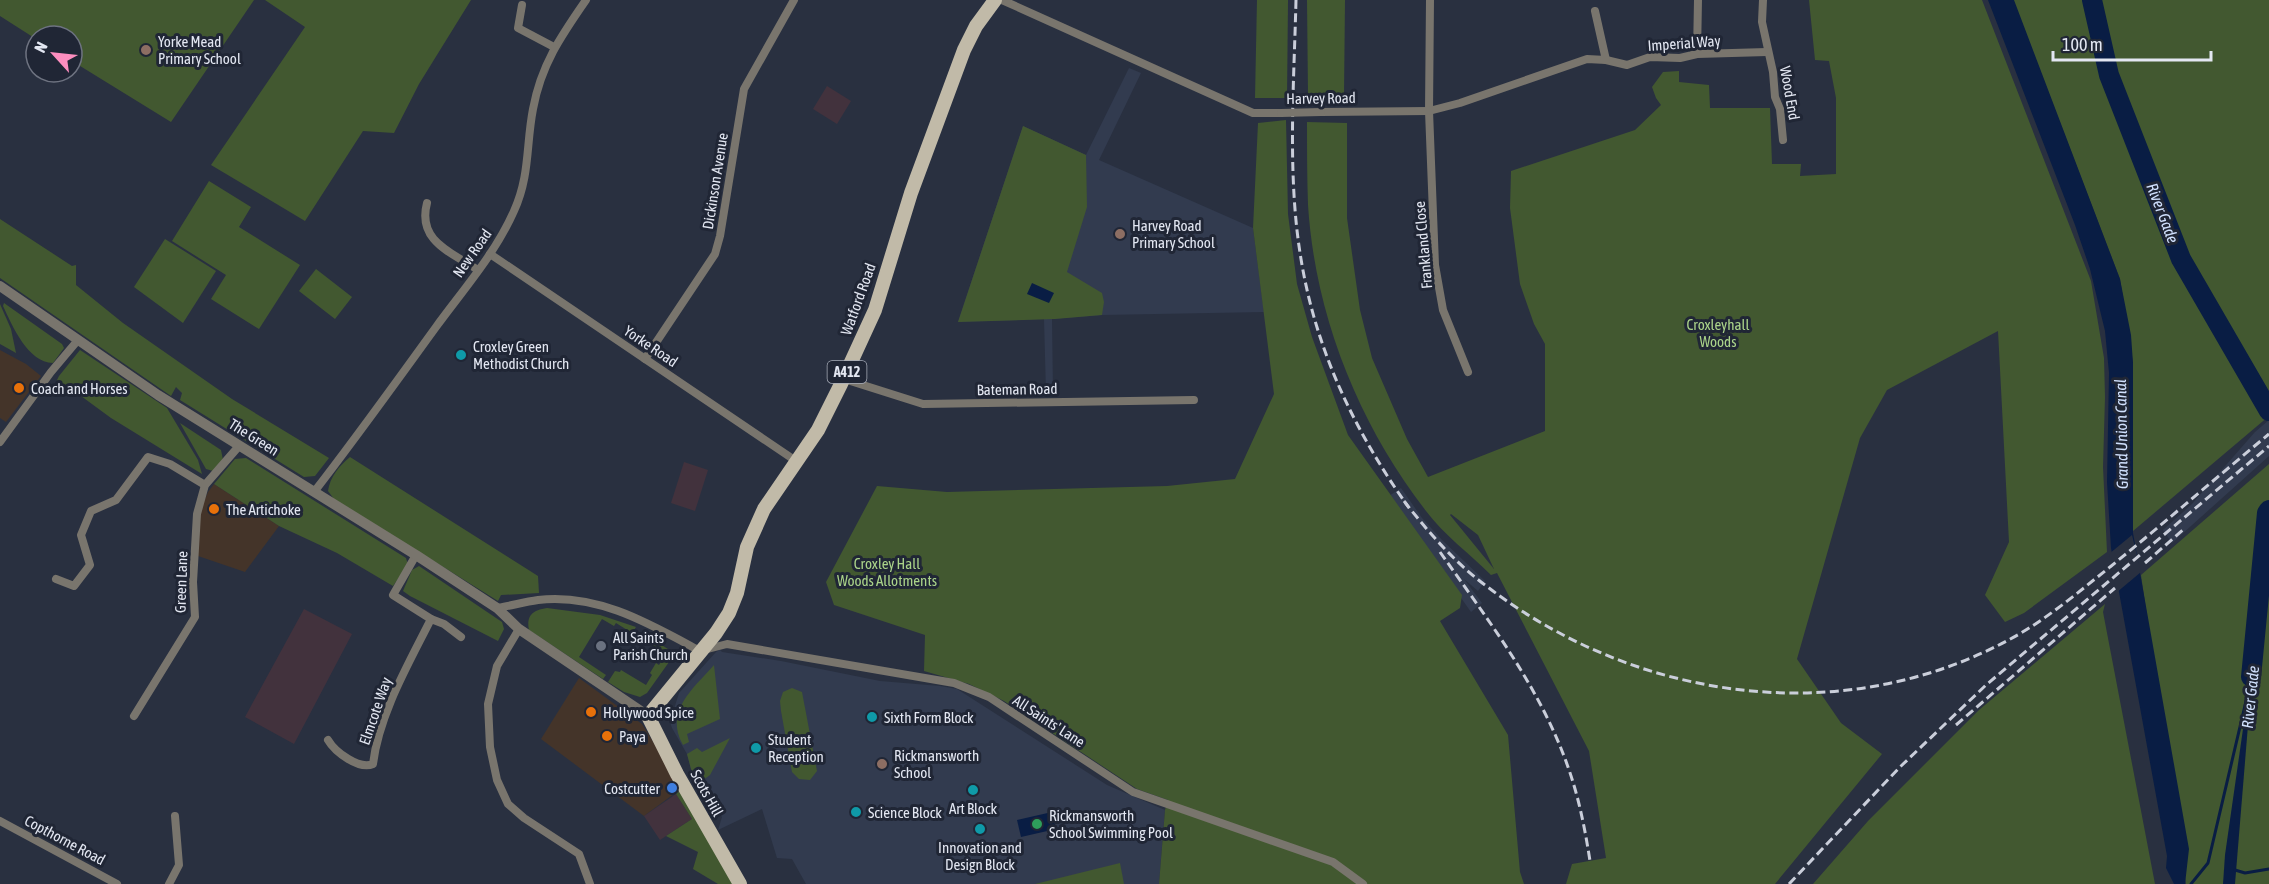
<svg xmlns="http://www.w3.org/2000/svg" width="2269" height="884" font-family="'Asap Condensed',sans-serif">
  <rect width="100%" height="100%" fill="#293040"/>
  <!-- commercial -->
  <g fill="#443429">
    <polygon points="0,350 26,364 41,376 6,422 0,418"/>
    <polygon points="214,484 279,526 245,572 198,556 197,517 208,492"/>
    <polygon points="579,678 642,724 682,788 644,816 541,739"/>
  </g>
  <!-- industrial -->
  <g fill="#42323d">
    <polygon points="827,86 851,101 837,124 813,109"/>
    <polygon points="684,462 708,470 695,511 671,503"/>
    <polygon points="304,609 352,634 294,744 245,717"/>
    <polygon points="676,794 692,819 660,840 644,816"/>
  </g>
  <!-- built -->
  <g fill="#323b4f">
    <polygon points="1129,68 1141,73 1099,160 1253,228 1264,312 1102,315 1052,319 1053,393 1046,393 1044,319 958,322 1023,126 1086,155"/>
    <polygon points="2269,420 2269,456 2172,543 2163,530 2192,504 2255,432"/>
    <polygon points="1401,488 1422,518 1442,540 1485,581 1478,591 1464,579 1482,603 1471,612 1389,496"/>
    <polygon points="720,650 722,652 781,661 880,681 940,686 957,689 1107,785 1165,810 1159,884 806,884 792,859 777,858 762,809 718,830 722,817 691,769 687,754 672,728 670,722 679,693 716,652"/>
  </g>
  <!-- green -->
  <g fill="#425830" fill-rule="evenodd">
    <polygon points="0,0 254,0 171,122 72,61 72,36 36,36 36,39 0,16"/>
    <polygon points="265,0 471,0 419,84 394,133 363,131 305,221 211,165 305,27"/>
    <polygon points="1257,0 1288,0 1287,98 1255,98"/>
    <polygon points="1307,0 1345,0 1344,94 1308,94"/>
    <path d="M 1809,0 L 1982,0 L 2091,281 L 2104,358 L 2105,397 L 2103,467 L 2107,552 L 2024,613 L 2005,622 L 1985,595 L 2009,542 L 1998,331 L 1887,390 L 1860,438 L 1797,659 L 1841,723 L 1882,754 L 1775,884 L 1566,884 L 1572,864 L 1606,858 L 1589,751 L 1497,573 L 1491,575 C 1470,554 1444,535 1426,511 C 1358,423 1315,315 1308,205 C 1307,177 1307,150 1307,122 L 1347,123 L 1347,218 L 1360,310 L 1372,358 L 1407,439 L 1428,477 L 1545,431 L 1545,344 L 1534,324 L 1520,284 L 1510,208 L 1511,171 L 1635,130 L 1661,105 L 1656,98 L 1652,87 L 1663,72 L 1679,71 L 1679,82 L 1709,85 L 1710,108 L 1770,108 L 1772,164 L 1801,164 L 1800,176 L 1836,174 L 1836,98 L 1829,61 L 1815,60 ZM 1451,514 L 1478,535 L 1494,569 L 1450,515 Z"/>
    <polygon points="2013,0 2269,0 2269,416 2133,531 2133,363 2120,279"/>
    <polygon points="1286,120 1288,214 1297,284 1312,337 1348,435 1462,595 1460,608 1440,621 1508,735 1520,872 1524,884 1159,884 1165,810 1168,800 1137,789 1004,701 969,684 924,671 925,635 834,605 826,582 877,486 947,492 1167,486 1235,479 1274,394 1253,228 1258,123"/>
    <polygon points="1023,126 1086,155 1087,207 1067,272 1102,293 1104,302 1102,315 1055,319 958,322"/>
    <polygon points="209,181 251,207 239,227 300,265 259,329 211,299 226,275 172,241"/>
    <polygon points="0,219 72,266 76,265 76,285 123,323 232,399 329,458 315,476 304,477 180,400 182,393 176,387 171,396 0,278"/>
    <polygon points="165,239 216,271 183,323 134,287"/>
    <polygon points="316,269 352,297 335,319 299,291"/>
    <path d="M 4,303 L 62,344 L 64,348 L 53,363 C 28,363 12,325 3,306 Z"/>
    <polygon points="0,304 11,329 16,353 0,344"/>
    <polygon points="80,350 167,408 198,460 202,474 111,418 66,385 56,382 59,376"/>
    <polygon points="180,423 221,450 223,460 213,471 206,469"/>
    <path d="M 350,457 L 538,576 L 539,593 L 501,595 L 498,601 L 334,499 L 328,491 C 330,477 339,466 350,457 Z"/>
    <polygon points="246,458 406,558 408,565 393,586 337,553 279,526 214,484 235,459"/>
    <polygon points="2269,464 2269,884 2186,884 2141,575"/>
    <polygon points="419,566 502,622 504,629 498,641 410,596 403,591 412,570"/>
    <polygon points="2105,604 2103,612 2155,884 1813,884 1868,821 1979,710"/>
    <path d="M 547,608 L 600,615 L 636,627 L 632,633 L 616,623 L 614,626 L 602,619 L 579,657 L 606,675 L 603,679 L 529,630 C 526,615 533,610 547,608 Z"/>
    <polygon points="642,633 668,649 674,655 647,693 640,697 624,692 608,682 615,671 620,672 621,670 646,685 652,675 650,673 656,663 659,665 666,654 639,637"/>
    <path d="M 714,665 L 720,719 L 687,734 L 689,742 L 683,745 C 664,711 693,689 714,665 Z"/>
    <polygon points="792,688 802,692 817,771 810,780 799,779 792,772 781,711 780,701 783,692"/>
    <polygon points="730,738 710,775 699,783 691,769 687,754 697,748 702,752"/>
    <polygon points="680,790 734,884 718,884 693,869 698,852 666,836 692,819 676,794"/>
    <polygon points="1120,863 1124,884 1035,884"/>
  </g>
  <!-- water -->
  <g fill="#091d44">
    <polygon points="1988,0 2014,0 2120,279 2131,335 2133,363 2133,533 2189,849 2185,884 2174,884 2166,868 2167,856 2111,548 2107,482 2109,373 2105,331 2090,269 2075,225"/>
    <polygon points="1032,283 1054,293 1049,303 1027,294"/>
    <polygon points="2254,652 2235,884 2223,884 2225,855"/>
    <polygon points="1052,812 1056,829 1021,837 1017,820"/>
  </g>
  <!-- pier -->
  <polygon fill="#293040" points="2132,535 2141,572 2116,593 2109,554"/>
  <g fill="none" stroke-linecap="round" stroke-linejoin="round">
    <!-- stream -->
    <g stroke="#091d44" stroke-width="3">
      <polyline points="2235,870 2245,873 2269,869"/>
      <polyline points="2191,884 2208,863 2247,697"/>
    </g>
    <!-- river -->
    <g stroke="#091d44" stroke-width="20">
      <polyline points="2092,0 2109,75 2181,259 2269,411"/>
      <polyline points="2251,677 2267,513 2269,510"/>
    </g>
    <!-- minor -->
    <g stroke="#79756d" stroke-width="8">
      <polyline points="1002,0 1253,113 1281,113"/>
      <polyline points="1430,0 1429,111 1435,265 1443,310 1468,372"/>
      <polyline points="1763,0 1762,22 1773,72 1775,97 1780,109 1783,140"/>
      <polyline points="522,5 518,28 554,47"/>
      <polyline points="1697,54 1698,0"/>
      <polyline points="1606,60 1627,65 1650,57 1680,58 1697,54 1767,52"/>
      <polyline points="1321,112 1429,111 1460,103 1587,59 1606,60 1595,11"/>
      <path d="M 427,203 C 417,241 451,252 478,270"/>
      <polyline points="490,254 796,461"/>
      <polyline points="645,359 715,254 720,236 744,89 794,0"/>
      <polyline points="844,379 923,404 1194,400"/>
      <polyline points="0,442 51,372 78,340"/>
      <path d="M 314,492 C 356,438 396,382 436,327 C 463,290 495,254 514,211 C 530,176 526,145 533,109 C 541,65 561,36 586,0"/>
      <polyline points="56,579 74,586 90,565 81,535 91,511 116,500 148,457 170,464 205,485"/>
      <path d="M 497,608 C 510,606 524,602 538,600 C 598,593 650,624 700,651 L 727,644 L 954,683 L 989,697 L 1133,792 L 1333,862 L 1363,884"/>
      <polyline points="431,619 444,624 461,637"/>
      <polyline points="519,629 497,666 488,704 490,747 497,780 508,804 524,818 579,854 590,884"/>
      <polyline points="134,716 195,617 193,582 197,514 205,485 239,446"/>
      <path d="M 328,740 C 335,752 359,770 373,764 C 379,714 409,663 431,619 L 393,595 L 416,555"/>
      <polyline points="0,821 117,884"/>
      <polyline points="169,884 179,865 175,816"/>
    </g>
    <!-- tertiary -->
    <polyline stroke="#79756d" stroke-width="10" points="0,286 158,395 416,555 497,608 519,629 648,716"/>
    <!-- primary -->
    <polyline stroke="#c1baa8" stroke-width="14" points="740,884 677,774 648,716 716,633 729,613 737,593 747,547 764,509 818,430 841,384 875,310 911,193 964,50 976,26 995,0"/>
    <!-- rail -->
    <g stroke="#caceda" stroke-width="3" stroke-dasharray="9 4.5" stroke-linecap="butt">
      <path d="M 1296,0 C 1294,84 1287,176 1301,259 C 1316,351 1355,432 1409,508"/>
      <path d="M 1404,501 C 1429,533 1456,564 1489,588 C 1642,704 1852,731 2021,633 C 2053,614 2081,590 2110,567 C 2164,523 2216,478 2269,434"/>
      <path d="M 1440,552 C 1488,620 1540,687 1568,767 C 1579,798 1585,829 1590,861"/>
      <polyline points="2145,563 2184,529"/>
      <polyline points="1956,725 2115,588"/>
      <polyline points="1789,884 1900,767 1986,685 2269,446"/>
    </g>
    <!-- minor-bridge -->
    <polyline stroke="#79756d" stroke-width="8" points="1281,113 1321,112"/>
  </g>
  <!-- markers -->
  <g fill="#8d6e63" stroke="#202635" stroke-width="2">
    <circle cx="146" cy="50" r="6"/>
    <circle cx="1120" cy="234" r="6"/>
    <circle cx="882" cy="764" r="6"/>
  </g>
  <g fill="#0f9aa8" stroke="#202635" stroke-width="2">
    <circle cx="461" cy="355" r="6"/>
    <circle cx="872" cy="717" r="6"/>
    <circle cx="756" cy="748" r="6"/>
    <circle cx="973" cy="790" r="6"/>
    <circle cx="856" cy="812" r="6"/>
    <circle cx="980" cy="829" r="6"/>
  </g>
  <g fill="#e8710a" stroke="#202635" stroke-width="2">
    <circle cx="19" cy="388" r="6"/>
    <circle cx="214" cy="509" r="6"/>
    <circle cx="591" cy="712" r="6"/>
    <circle cx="607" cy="736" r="6"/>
  </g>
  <circle fill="#6b7280" stroke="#202635" stroke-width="2" cx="601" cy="646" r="6"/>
  <circle fill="#3f7fe0" stroke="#202635" stroke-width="2" cx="672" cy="788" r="6"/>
  <circle fill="#2e9e5b" stroke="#202635" stroke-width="2" cx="1037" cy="824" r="6"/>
  <g text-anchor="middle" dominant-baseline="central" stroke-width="6" stroke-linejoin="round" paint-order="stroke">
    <!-- shield labels -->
    <rect fill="#202635" stroke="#a8adb9" stroke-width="1.5" x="827.5" y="361" width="39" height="22" rx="4.5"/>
    <g font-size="14" font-weight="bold" fill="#e3e7f2">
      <text x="847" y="372">A412</text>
    </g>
    <!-- poi labels -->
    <g font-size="15" fill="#e3e7f2" stroke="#202635" text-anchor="start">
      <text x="158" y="41">Yorke Mead<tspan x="158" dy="17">Primary School</tspan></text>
      <text x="1132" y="225">Harvey Road<tspan x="1132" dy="17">Primary School</tspan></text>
      <text x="473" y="346">Croxley Green<tspan x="473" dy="17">Methodist Church</tspan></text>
      <text x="31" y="388">Coach and Horses</text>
      <text x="226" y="509">The Artichoke</text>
      <text x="613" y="637">All Saints<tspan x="613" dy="17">Parish Church</tspan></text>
      <text x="603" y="712">Hollywood Spice</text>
      <text x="884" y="717">Sixth Form Block</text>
      <text x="619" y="736">Paya</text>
      <text x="768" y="739">Student<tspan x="768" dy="17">Reception</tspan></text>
      <text x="894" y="755">Rickmansworth<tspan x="894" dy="17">School</tspan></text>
      <text x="660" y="788" text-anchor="end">Costcutter</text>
      <text x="973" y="808" text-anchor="middle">Art Block</text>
      <text x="868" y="812">Science Block</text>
      <text x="1049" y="815">Rickmansworth<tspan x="1049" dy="17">School Swimming Pool</tspan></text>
      <text x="980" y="847" text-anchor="middle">Innovation and<tspan x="980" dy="17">Design Block</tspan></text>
    </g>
    <!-- street labels -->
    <g font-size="15" fill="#e3e7f2" stroke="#202635">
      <text transform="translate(1684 43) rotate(-4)">Imperial Way</text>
      <text transform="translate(1790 93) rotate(80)">Wood End</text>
      <text transform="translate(1321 98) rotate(-1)">Harvey Road</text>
      <text transform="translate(715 181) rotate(-81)">Dickinson Avenue</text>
      <text transform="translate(1423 245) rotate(-95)">Frankland Close</text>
      <text transform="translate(472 253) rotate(-55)">New Road</text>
      <text transform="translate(858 299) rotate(-70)">Watford Road</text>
      <text transform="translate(651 346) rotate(34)">Yorke Road</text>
      <text transform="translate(1017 389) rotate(-1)">Bateman Road</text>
      <text transform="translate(254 437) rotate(32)">The Green</text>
      <text transform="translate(181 582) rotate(-88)">Green Lane</text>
      <text transform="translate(375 711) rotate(-71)">Elmcote Way</text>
      <text transform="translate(1049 721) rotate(33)">All Saints' Lane</text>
      <text transform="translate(707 793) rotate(61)">Scots Hill</text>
      <text transform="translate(65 840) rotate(28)">Copthorne Road</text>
    </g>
    <!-- park labels -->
    <g font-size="15" fill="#aad389" stroke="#202635">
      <text x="1718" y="324">Croxleyhall<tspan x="1718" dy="17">Woods</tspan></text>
      <text x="887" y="563">Croxley Hall<tspan x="887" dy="17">Woods Allotments</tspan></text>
    </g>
    <!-- water labels -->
    <g font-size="16" font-style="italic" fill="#d1e1fe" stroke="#202635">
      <text transform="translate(2163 213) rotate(69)">River Gade</text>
      <text transform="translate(2121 434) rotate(-91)">Grand Union Canal</text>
      <text transform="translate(2250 697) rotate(-84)">River Gade</text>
    </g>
  </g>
  <!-- north arrow -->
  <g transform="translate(54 54) rotate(297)"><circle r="28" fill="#202635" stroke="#6e7381" stroke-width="1.5"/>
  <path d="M0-4.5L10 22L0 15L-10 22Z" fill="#fd8ebf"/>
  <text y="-9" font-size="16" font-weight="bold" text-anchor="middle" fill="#e3e7f2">N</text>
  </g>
  <!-- scale -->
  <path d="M2053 51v9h158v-9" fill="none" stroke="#e3e7f2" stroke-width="3"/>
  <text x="2062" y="51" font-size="18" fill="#e3e7f2" stroke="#202635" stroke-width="4.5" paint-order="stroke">100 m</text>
</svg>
